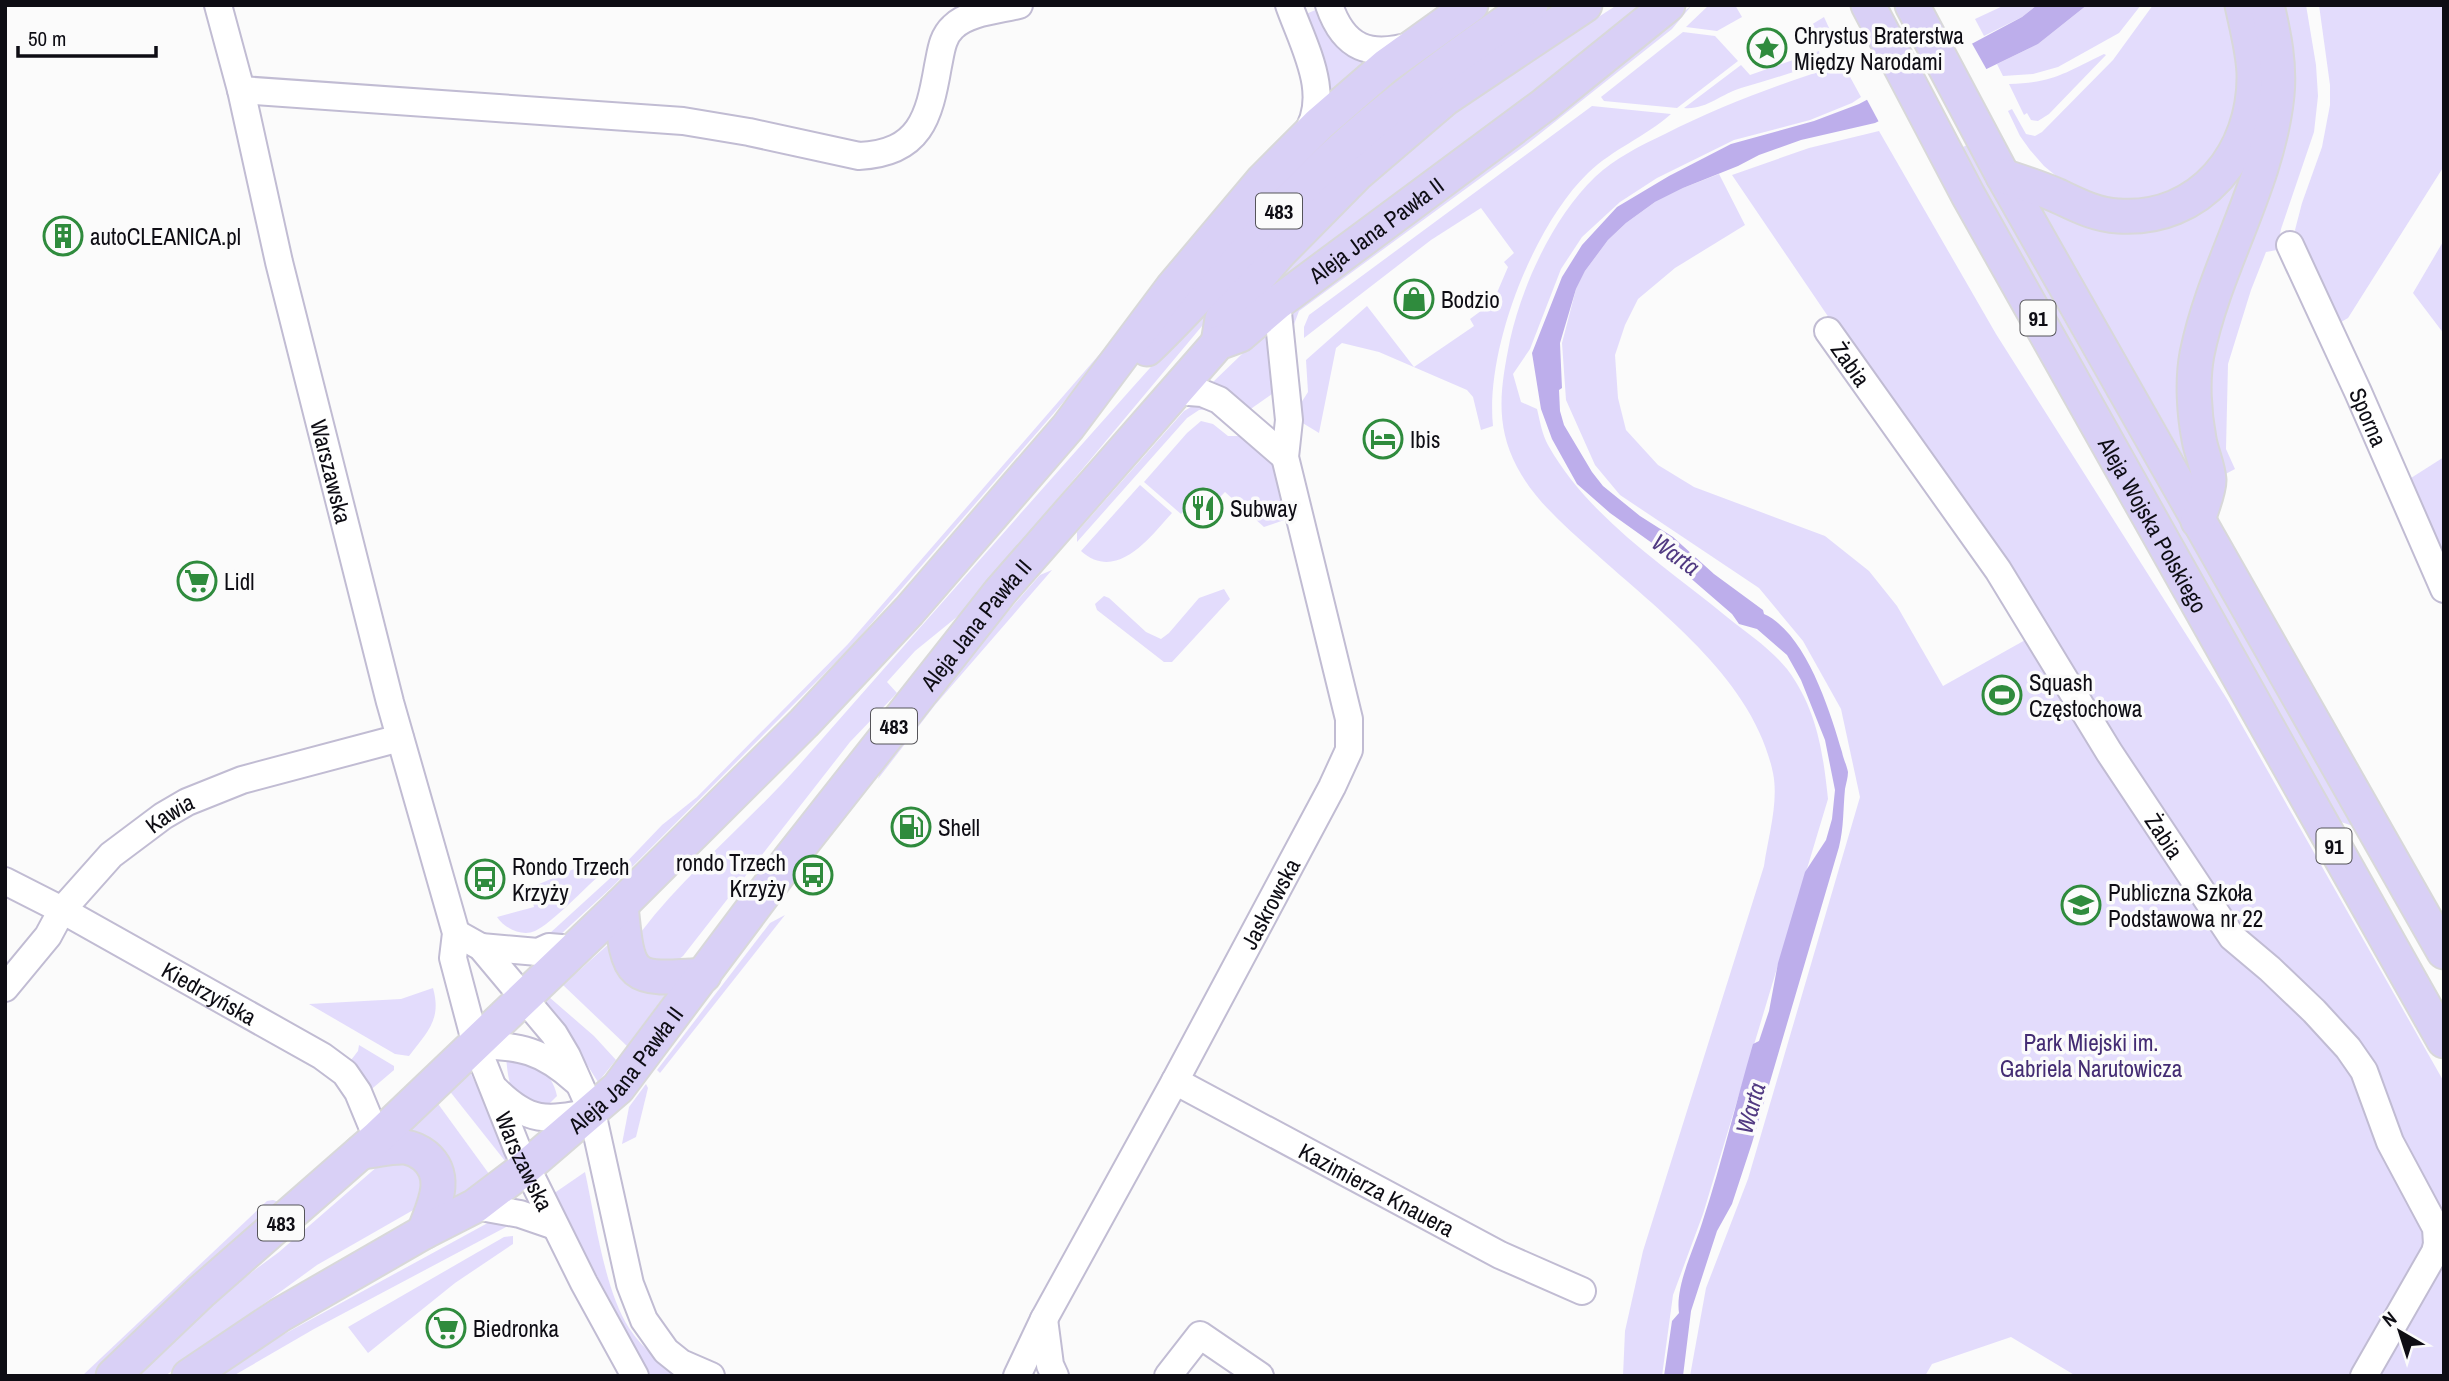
<svg xmlns="http://www.w3.org/2000/svg" width="2449" height="1381" font-family="'Archivo Narrow',sans-serif">
  <rect width="100%" height="100%" fill="#fbfbfb"/>
  <!-- green -->
  <g fill="#e3dcfc">
    <polygon points="1617,5 1645,5 1229,332 1286,261 1428,127"/>
    <polygon points="1692,5 1672,29 1527,144 1299,311 1290,335 1290,316 1294,307 1533,133"/>
    <polygon points="1709,5 1735,5 1742,17 1717,31 1686,27"/>
    <polygon points="2005,5 2037,5 2022,17 1984,36 1975,19"/>
    <polygon points="2087,5 2141,5 2119,33 2058,67 2033,74 2003,76 1997,64 2038,44"/>
    <polygon points="2153,5 2226,5 2233,22 2238,45 2239,105 2217,160 2171,196 2117,203 2066,184 2044,166 2030,150 2020,136 2008,111 2012,109 2026,134 2035,136 2042,132 2113,60"/>
    <polygon points="2280,5 2306,5 2316,65 2318,96 2314,132 2281,229 2277,250 2266,252 2251,290 2228,364 2226,449 2235,469 2218,478 2207,372"/>
    <polygon points="2319,5 2444,5 2444,166 2348,318 2336,325 2299,244 2295,230 2302,203 2322,147 2330,105 2330,85"/>
    <path d="M 1318,9 C 1328,36 1339,54 1367,63 L 1329,98 L 1301,16 Z"/>
    <polygon points="1824,17 1835,41 1811,47 1806,28"/>
    <polygon points="1683,32 1715,36 1738,61 1677,108 1604,101 1601,97"/>
    <path d="M 1819,51 L 1821,63 C 1795,72 1768,80 1741,88 C 1721,94 1706,110 1684,108 L 1741,65 L 1750,75 Z"/>
    <path d="M 2104,54 L 2106,55 L 2049,114 L 2038,121 L 2031,120 L 2027,113 L 2024,115 L 2009,84 C 2054,83 2066,72 2104,54 Z"/>
    <path d="M 1843,64 L 1861,97 L 1852,103 L 1810,120 L 1734,140 L 1657,178 L 1620,202 L 1582,237 L 1561,269 L 1530,349 L 1513,374 L 1521,402 L 1537,409 C 1540,421 1542,434 1548,445 C 1589,518 1664,565 1727,617 C 1748,634 1770,648 1787,669 C 1817,709 1823,752 1828,799 L 1703,1214 L 1673,1295 L 1662,1376 L 1623,1376 L 1625,1331 L 1643,1251 L 1764,866 C 1768,837 1779,802 1773,773 C 1754,680 1660,612 1594,552 C 1566,527 1535,501 1517,467 C 1494,423 1501,386 1510,340 C 1522,285 1554,216 1595,177 C 1615,158 1640,146 1665,134 C 1721,105 1782,83 1843,64 Z"/>
    <path d="M 1592,106 L 1671,114 C 1645,137 1613,149 1588,173 C 1533,226 1485,350 1493,426 L 1481,430 L 1473,397 L 1467,390 L 1379,352 L 1342,343 L 1336,348 L 1319,433 L 1301,422 L 1301,403 L 1308,392 L 1306,360 L 1367,306 L 1414,367 L 1474,326 L 1470,319 L 1493,302 L 1508,267 L 1504,262 L 1514,253 L 1481,208 L 1431,240 L 1304,338 L 1304,327 L 1309,315 Z"/>
    <polygon points="1310,109 1107,352 851,647 612,887 560,935 538,944 618,871 662,825 697,797 848,644 1104,349 1213,216"/>
    <polygon points="1879,131 1996,334 2227,699 2444,1082 2444,1376 2076,1376 2011,1337 1932,1364 1925,1376 1690,1376 1706,1288 1748,1179 1860,797 1841,709 1803,641 1759,588 1620,495 1595,465 1566,400 1562,343 1576,289 1585,271 1608,240 1626,223 1655,202 1683,188 1719,174 1745,225 1675,268 1638,299 1625,325 1615,355 1618,398 1626,430 1658,465 1694,487 1825,536 1869,571 1897,606 1943,686 2027,639 2062,702 2083,692 1732,175 1809,148"/>
    <polygon points="1969,144 2053,301 2353,826 2341,822 1961,148"/>
    <path d="M 2251,153 L 2197,319 L 2201,487 L 2032,193 C 2052,204 2083,224 2104,229 C 2133,237 2173,232 2197,213 C 2217,196 2234,172 2251,153 Z"/>
    <polygon points="2444,240 2444,334 2413,293"/>
    <path d="M 1241,267 L 1248,271 L 963,612 L 915,651 L 887,682 L 897,693 L 850,742 L 683,956 C 669,968 658,962 642,957 L 641,932 C 688,871 750,821 801,763 C 947,597 1093,430 1241,267 Z"/>
    <polygon points="1269,328 1279,389 1245,413 1213,382"/>
    <polygon points="1196,404 1210,409 1199,410 1187,418 1077,542 1077,532 1184,411"/>
    <polygon points="1201,421 1213,424 1228,436 1245,436 1267,454 1274,466 1290,518 1264,527 1225,492 1219,498 1206,487 1181,514 1144,482 1187,433"/>
    <polygon points="2444,457 2444,560 2411,478"/>
    <path d="M 1140,485 L 1172,513 C 1150,537 1117,583 1081,551 Z"/>
    <polygon points="1052,570 935,705 878,779 882,764 954,673 1040,575"/>
    <polygon points="1224,589 1230,599 1172,662 1164,662 1097,610 1095,604 1104,596 1109,598 1146,632 1161,639 1169,633 1199,598"/>
    <path d="M 590,862 L 602,873 C 587,886 551,924 535,931 C 522,937 504,928 497,917 L 534,907 L 530,888 Z"/>
    <polygon points="785,915 660,1073 657,1070 770,923"/>
    <polygon points="612,941 668,991 627,1046 563,985"/>
    <path d="M 433,988 C 442,1020 427,1032 409,1056 L 395,1054 L 309,1004 L 401,999 Z"/>
    <polygon points="549,997 594,1036 616,1060 598,1082 565,1030 541,1004"/>
    <polygon points="359,1045 394,1066 394,1070 367,1093 348,1064 358,1051"/>
    <path d="M 506,1056 C 529,1059 552,1070 557,1096 L 548,1105 C 512,1099 509,1093 506,1056 Z"/>
    <polygon points="470,1072 514,1162 509,1166 448,1089"/>
    <polygon points="646,1084 648,1088 636,1137 622,1144 629,1107"/>
    <polygon points="436,1101 492,1178 446,1205 400,1133"/>
    <polygon points="386,1159 422,1168 422,1205 317,1265 165,1376 130,1376 213,1301 279,1252"/>
    <path d="M 585,1172 C 595,1217 604,1289 629,1328 C 642,1348 660,1362 679,1376 L 651,1376 L 553,1194 Z"/>
    <polygon points="273,1200 279,1202 97,1376 82,1376 267,1201"/>
    <polygon points="495,1219 509,1219 506,1227 314,1329 233,1376 216,1376 277,1338"/>
    <polygon points="513,1236 513,1244 455,1283 368,1353 348,1327 504,1237"/>
  </g>
  <!-- water -->
  <path fill="#bdaeeb" d="M 2037,5 L 2087,5 L 2038,44 L 1875,123 L 1801,140 L 1759,155 L 1738,166 L 1683,188 L 1655,202 L 1626,223 L 1608,240 L 1585,271 L 1576,289 L 1560,343 L 1562,388 L 1559,390 L 1560,411 L 1564,425 L 1592,472 L 1603,486 L 1640,516 L 1673,537 L 1714,574 L 1763,610 L 1764,614 C 1806,633 1830,711 1842,752 C 1843,758 1847,766 1848,772 C 1848,778 1846,783 1845,789 C 1843,809 1844,827 1839,847 L 1752,1143 L 1732,1204 L 1717,1231 L 1691,1311 L 1683,1376 L 1664,1376 L 1672,1321 L 1679,1313 C 1675,1285 1695,1247 1703,1220 C 1722,1162 1736,1102 1753,1044 L 1759,1041 L 1769,1011 L 1778,963 L 1805,872 L 1826,840 L 1832,819 L 1835,790 L 1825,740 L 1801,680 L 1787,655 L 1757,629 L 1739,624 L 1732,614 L 1680,569 L 1659,548 L 1610,513 L 1577,484 L 1552,439 L 1541,409 L 1532,353 L 1562,277 L 1582,245 L 1617,207 L 1669,176 L 1731,144 L 1814,121 L 1859,104 L 2022,17 Z"/>
  <!-- pier -->
  <polygon fill="#fbfbfb" points="1970,40 1988,72 1880,124 1865,96"/>
  <g fill="none" stroke-linecap="round" stroke-linejoin="round">
    <defs>
      <g id="minor">
        <path id="s1" d="M 218,5 L 241,90 L 279,262 L 390,702 L 456,933 L 453,958 L 476,1045 L 517,1148 L 584,1283 L 635,1376"/>
        <path d="M 1289,5 C 1303,45 1334,97 1304,137"/>
        <path d="M 1329,5 C 1344,49 1370,58 1413,45"/>
        <path d="M 241,90 L 683,121 L 749,132 L 859,156 C 920,153 929,118 938,66 C 941,52 942,37 953,27 C 968,12 999,10 1019,5"/>
        <path id="s2" d="M 2290,245 L 2358,392 L 2444,589"/>
        <path id="s3" d="M 1828,331 L 1998,570 L 2109,752 L 2232,937 L 2270,969 L 2314,1011 L 2348,1048 L 2364,1071 L 2390,1142 L 2436,1228 L 2437,1244 L 2435,1252 L 2364,1376"/>
        <polyline points="1176,391 1202,393 1219,400 1285,457"/>
        <path id="s4" d="M 5,881 L 62,910 L 322,1056 L 345,1073 L 358,1092 L 377,1138"/>
        <polyline points="456,933 481,947 554,1034 567,1056 592,1112 630,1284 644,1320 666,1351 681,1363 711,1376"/>
        <polyline points="481,947 538,952 549,947 573,949"/>
        <path id="s5" d="M 5,988 L 48,936 L 62,910 L 111,855 L 163,816 L 187,802 L 242,780 L 400,738"/>
        <path d="M 476,1045 C 520,1046 542,1050 576,1081"/>
        <path id="s6" d="M 1175,1081 L 1500,1255 L 1582,1291"/>
        <path d="M 496,1090 C 529,1123 546,1121 591,1112"/>
        <polyline points="475,1206 520,1214 555,1226"/>
        <polyline points="1044,1319 1050,1365 1055,1376"/>
        <path id="s7" d="M 1017,1376 L 1044,1319 L 1175,1081 L 1332,787 L 1349,750 L 1349,719 L 1285,457 L 1289,420 L 1277,303"/>
        <polyline points="1168,1376 1200,1335 1260,1376"/>
      </g>
      <g id="major">
        <path id="s8" d="M 1868,5 L 1968,195 L 2444,1041"/>
        <polyline points="1912,5 2003,176 2444,952"/>
        <path d="M 2003,176 C 2021,182 2040,188 2058,196 C 2077,205 2096,215 2118,216 C 2201,222 2256,152 2254,73 C 2253,50 2247,28 2242,5"/>
        <polyline points="1218,343 1222,319 1280,252 1357,174 1446,98 1585,5"/>
        <path d="M 1147,349 C 1205,293 1256,232 1313,176 C 1380,111 1454,56 1531,5"/>
        <path d="M 2198,521 C 2201,509 2209,492 2209,480 C 2208,466 2201,452 2199,439 C 2194,413 2192,380 2197,354 C 2215,265 2268,185 2277,95 C 2280,64 2274,35 2267,5"/>
        <path d="M 621,905 C 628,979 629,981 704,975"/>
        <path d="M 361,1152 C 375,1151 391,1146 405,1147 C 412,1148 420,1152 425,1156 C 450,1177 433,1207 424,1232"/>
        <polyline points="113,1376 201,1292 377,1138 621,905 804,723 909,611 1068,427 1172,288 1263,180 1319,124 1386,66 1471,5"/>
        <path id="s9" d="M 189,1376 L 280,1315 L 424,1232 L 475,1206 L 525,1168 L 618,1088 L 789,860 L 1000,592 L 1218,343 L 1240,335 L 1277,303 L 1544,105 L 1668,5"/>
      </g>
    </defs>
    <!-- minor casing -->
    <use href="#minor" stroke="#c1bcd3" stroke-width="30"/>
    <!-- major casing -->
    <use href="#major" stroke="#d8d8d9" stroke-width="37"/>
    <!-- minor -->
    <use href="#minor" stroke="#fff" stroke-width="26"/>
    <!-- major -->
    <use href="#major" stroke="#d9d0f6" stroke-width="33"/>
  </g>
  <!-- icons -->
  <defs>
    <symbol id="sight-ring" viewBox="-11 -11 22 22"><circle r="9.5" fill="#fbfbfb" stroke="#2f8b3d" stroke-width="1.5"/><path d="M0-6L1.8-2.2L6-1.7L2.9 1.2L3.7 5.4L0 3.3L-3.7 5.4L-2.9 1.2L-6-1.7L-1.8-2.2Z" fill="#2f8b3d"/></symbol>
    <symbol id="building-ring" viewBox="-11 -11 22 22"><circle r="9.5" fill="#fbfbfb" stroke="#2f8b3d" stroke-width="1.5"/><path d="M-4-6H4V6H1V3H-1V6H-4ZM-2.5-4.3h1.7v1.8h-1.7ZM.8-4.3h1.7v1.8H.8ZM-2.5-1h1.7V.8h-1.7ZM.8-1h1.7V.8H.8Z" fill="#2f8b3d"/></symbol>
    <symbol id="shop-ring" viewBox="-11 -11 22 22"><circle r="9.5" fill="#fbfbfb" stroke="#2f8b3d" stroke-width="1.5"/><path d="M-5-2.5h2.3a2.7 3.5 0 0 1 5.4 0H5L5.5 6h-11ZM-1.5-2.5h3a1.5 2.3 0 0 0-3 0Z" fill="#2f8b3d"/></symbol>
    <symbol id="hotel-ring" viewBox="-11 -11 22 22"><circle r="9.5" fill="#fbfbfb" stroke="#2f8b3d" stroke-width="1.5"/><path d="M-6-4.5h1.5V1H6V5H4.5V3h-9V5H-6ZM-4 0a1.8 1.8 0 1 1 3.6 0ZM.5 0V-2.5h3Q6-2.5 6 0Z" fill="#2f8b3d"/></symbol>
    <symbol id="restaurant-ring" viewBox="-11 -11 22 22"><circle r="9.5" fill="#fbfbfb" stroke="#2f8b3d" stroke-width="1.5"/><path d="M-5-6h1v4h1v-4h1v4h1v-4h1v5L-1.5 .5V6h-2V.5L-5-1ZM5-6V6H3V1.5H1.5Q1.5-4 5-6Z" fill="#2f8b3d"/></symbol>
    <symbol id="supermarket-ring" viewBox="-11 -11 22 22"><circle r="9.5" fill="#fbfbfb" stroke="#2f8b3d" stroke-width="1.5"/><path d="M-6-5.5h2.5l.6 2H6L4.5 2H-2.5L-4.4-4H-6ZM-1.5 3.2a1.3 1.3 0 1 0 .1 0ZM3 3.2a1.3 1.3 0 1 0 .1 0Z" fill="#2f8b3d"/></symbol>
    <symbol id="stadium-ring" viewBox="-11 -11 22 22"><circle r="9.5" fill="#fbfbfb" stroke="#2f8b3d" stroke-width="1.5"/><path d="M0-5a6.5 5 0 1 0 0 10a6.5 5 0 1 0 0-10ZM-3.5-1.8h7v3.6h-7Z" fill="#2f8b3d"/></symbol>
    <symbol id="fuel-ring" viewBox="-11 -11 22 22"><circle r="9.5" fill="#fbfbfb" stroke="#2f8b3d" stroke-width="1.5"/><path d="M-5.5-6h7V0h2V4h1.3V-2.5L3-4.5l.8-.8L6-3V5H2.5V1h-1V6h-7ZM-4.2-4.7v3.2H.2V-4.7Z" fill="#2f8b3d"/></symbol>
    <symbol id="bus-ring" viewBox="-11 -11 22 22"><circle r="9.5" fill="#fbfbfb" stroke="#2f8b3d" stroke-width="1.5"/><path d="M-5-6H5V4H4V6H2V4H-2V6H-4V4H-5ZM-3.5-4V0h7V-4ZM-3.5 1.2v1.5H-2V1.2ZM2 1.2v1.5H3.5V1.2Z" fill="#2f8b3d"/></symbol>
    <symbol id="school-ring" viewBox="-11 -11 22 22"><circle r="9.5" fill="#fbfbfb" stroke="#2f8b3d" stroke-width="1.5"/><path d="M0-5L7-2L0 1L-7-2ZM-4 1L0 2.5L4 1V4Q0 6-4 4Z" fill="#2f8b3d"/></symbol>
  </defs>
  <g fill-rule="evenodd">
    <use href="#sight-ring" x="1745" y="26" width="44" height="44"/>
    <use href="#building-ring" x="41" y="214" width="44" height="44"/>
    <use href="#shop-ring" x="1392" y="277" width="44" height="44"/>
    <use href="#hotel-ring" x="1361" y="417" width="44" height="44"/>
    <use href="#restaurant-ring" x="1181" y="486" width="44" height="44"/>
    <use href="#supermarket-ring" x="175" y="559" width="44" height="44"/>
    <use href="#stadium-ring" x="1980" y="673" width="44" height="44"/>
    <use href="#fuel-ring" x="889" y="805" width="44" height="44"/>
    <use href="#bus-ring" x="791" y="853" width="44" height="44"/>
    <use href="#bus-ring" x="463" y="857" width="44" height="44"/>
    <use href="#school-ring" x="2059" y="883" width="44" height="44"/>
    <use href="#supermarket-ring" x="424" y="1306" width="44" height="44"/>
  </g>
  <g text-anchor="middle" dominant-baseline="central" stroke-width="7" stroke-linejoin="round" paint-order="stroke">
    <!-- shield labels -->
    <g fill="#fbfbfb" stroke="#555459" stroke-width="2">
      <rect x="1256" y="193.5" width="46" height="35" rx="5"/>
      <rect x="2020.5" y="300.5" width="35" height="35" rx="5"/>
      <rect x="871" y="708.5" width="46" height="35" rx="5"/>
      <rect x="2316.5" y="828.5" width="35" height="35" rx="5"/>
      <rect x="258" y="1205.5" width="46" height="35" rx="5"/>
    </g>
    <g font-size="21" font-weight="bold" fill="#0e0d14">
      <text x="1279" y="211">483</text>
      <text x="2038" y="318">91</text>
      <text x="894" y="726">483</text>
      <text x="2334" y="846">91</text>
      <text x="281" y="1223">483</text>
    </g>
    <!-- poi labels -->
    <g font-size="23" fill="#0e0d14" stroke="#fbfbfb" text-anchor="start">
      <text x="1794" y="35">Chrystus Braterstwa<tspan x="1794" dy="26">Między Narodami</tspan></text>
      <text x="90" y="236">autoCLEANICA.pl</text>
      <text x="1441" y="299">Bodzio</text>
      <text x="1410" y="439">Ibis</text>
      <text x="1230" y="508">Subway</text>
      <text x="224" y="581">Lidl</text>
      <text x="2029" y="682">Squash<tspan x="2029" dy="26">Częstochowa</tspan></text>
      <text x="938" y="827">Shell</text>
      <text x="786" y="862" text-anchor="end">rondo Trzech<tspan x="786" dy="26">Krzyży</tspan></text>
      <text x="512" y="866">Rondo Trzech<tspan x="512" dy="26">Krzyży</tspan></text>
      <text x="2108" y="892">Publiczna Szkoła<tspan x="2108" dy="26">Podstawowa nr 22</tspan></text>
      <text x="473" y="1328">Biedronka</text>
    </g>
    <!-- street labels -->
    <g font-size="23" fill="#0e0d14" stroke="#fbfbfb">
      <text stroke="none"><textPath href="#s9" startOffset="1671">Aleja Jana Pawła II</textPath></text>
      <text stroke="none"><textPath href="#s3" startOffset="40">Żabia</textPath></text>
      <text stroke="none"><textPath href="#s2" startOffset="189">Sporna</textPath></text>
      <text stroke="none"><textPath href="#s1" startOffset="480">Warszawska</textPath></text>
      <text stroke="none"><textPath href="#s8" startOffset="593">Aleja Wojska Polskiego</textPath></text>
      <text stroke="none"><textPath href="#s9" startOffset="1104">Aleja Jana Pawła II</textPath></text>
      <text stroke="none"><textPath href="#s5" startOffset="243">Kawia</textPath></text>
      <text stroke="none"><textPath href="#s3" startOffset="607">Żabia</textPath></text>
      <text stroke="none"><textPath href="#s7" startOffset="536">Jaskrowska</textPath></text>
      <text stroke="none"><textPath href="#s4" startOffset="233">Kiedrzyńska</textPath></text>
      <text stroke="none"><textPath href="#s9" startOffset="537">Aleja Jana Pawła II</textPath></text>
      <text stroke="none"><textPath href="#s1" startOffset="1199">Warszawska</textPath></text>
      <text stroke="none"><textPath href="#s6" startOffset="229">Kazimierza Knauera</textPath></text>
    </g>
    <!-- park labels -->
    <g font-size="23" fill="#442c73" stroke="#fbfbfb">
      <text x="2091" y="1042">Park Miejski im.<tspan x="2091" dy="26">Gabriela Narutowicza</tspan></text>
    </g>
    <!-- water labels -->
    <g font-size="24" font-style="italic" fill="#513a82" stroke="#fbfbfb">
      <text transform="translate(1676 554) rotate(36)">Warta</text>
      <text transform="translate(1750 1108) rotate(-74)">Warta</text>
    </g>
  </g>
  <!-- border -->
  <rect width="2449" height="1381" fill="none" stroke="#0e0d14" stroke-width="14"/>
  <!-- north arrow -->
  <g transform="translate(2400 1332) rotate(321)" stroke="#fbfbfb" stroke-width="5" paint-order="stroke">
  <path d="M0-5L12 26L0 18L-12 26Z" fill="#0e0d14"/>
  <text y="-10" font-size="19" font-weight="bold" text-anchor="middle" fill="#0e0d14">N</text>
  </g>
  <!-- scale -->
  <path d="M18 46v10h138v-10" fill="none" stroke="#0e0d14" stroke-width="3.5"/>
  <text x="28" y="46" font-size="21" fill="#0e0d14" stroke="#fbfbfb" stroke-width="5" paint-order="stroke">50 m</text>
</svg>
